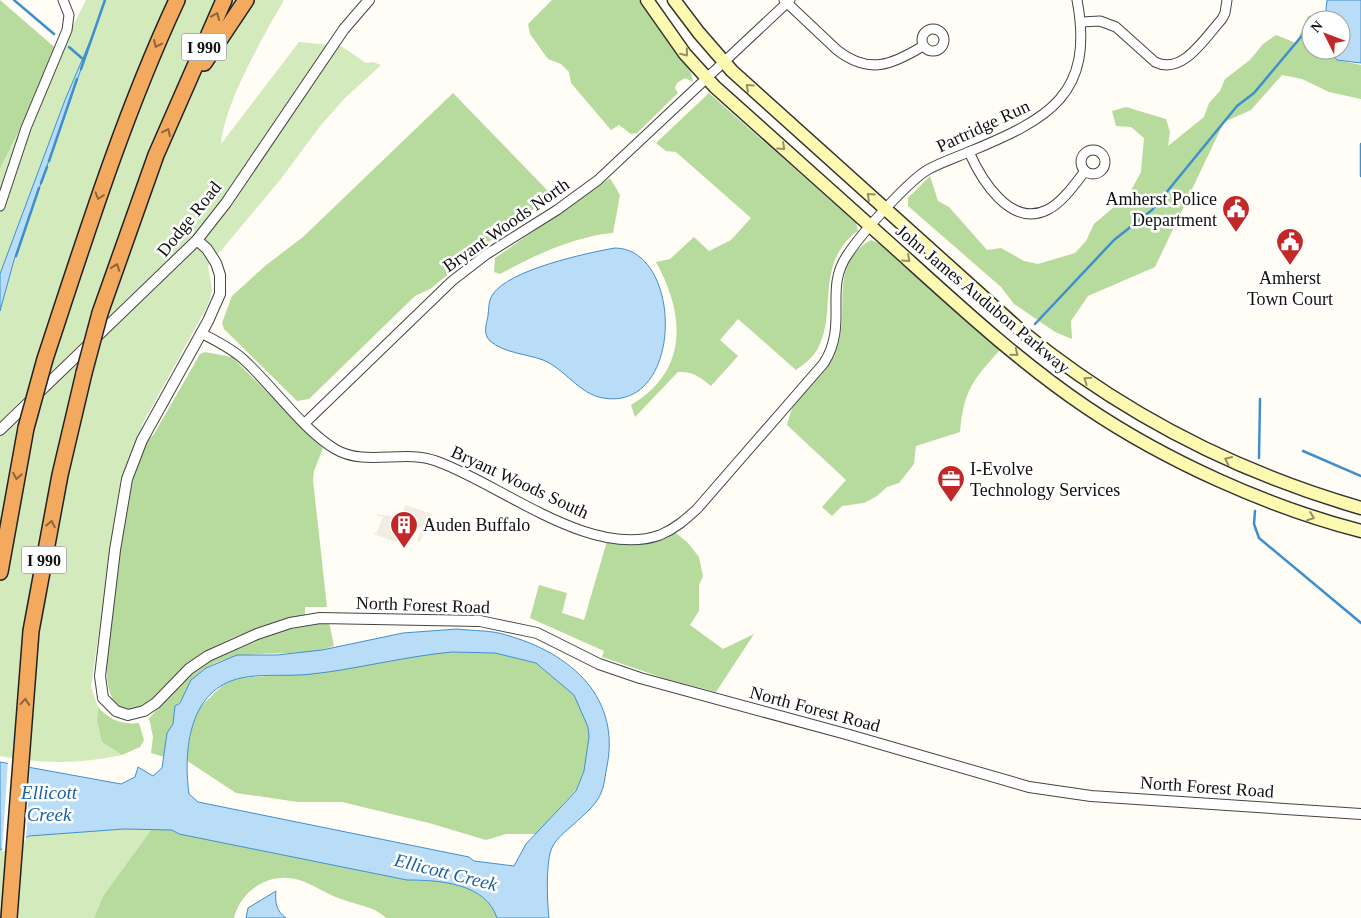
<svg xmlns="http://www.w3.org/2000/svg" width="1361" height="918" font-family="Georgia,serif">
  <rect width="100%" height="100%" fill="#fffdf5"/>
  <!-- green -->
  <g fill="#d3eabd">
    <path d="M 86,0 L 284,0 C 263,37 225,102 221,144 L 299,42 L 341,46 L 366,63 L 373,62 L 381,65 L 345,98 L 321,125 L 280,180 L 208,266 L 212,290 L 208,305 L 144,421 L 121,478 L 91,687 L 98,707 L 97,721 L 102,742 L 122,755 C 80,764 41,764 0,756 L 0,169 Z"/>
    <polygon points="124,829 151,830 103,896 94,918 0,918 0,850 29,836"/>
  </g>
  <!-- forest -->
  <g fill="#b6db9c">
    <polygon points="0,0 59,51 0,169"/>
    <polygon points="552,0 639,0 691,72 693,82 685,78 677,83 675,88 678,93 637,133 631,134 619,125 611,130 571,83 569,72 561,64 548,59 530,34 528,24"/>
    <polygon points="1321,14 1318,20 1311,20 1311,50 1328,50 1337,60 1361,65 1361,99 1329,92 1302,79 1282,75 1251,110 1224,122 1155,267 1088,296 1071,321 1072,339 1055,332 1014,304 1001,287 908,206 908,198 930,176 938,201 949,207 987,250 1001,248 1024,261 1038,264 1075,253 1086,241 1094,224 1129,194 1141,172 1144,138 1131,127 1116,126 1112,111 1126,107 1166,119 1170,132 1168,146 1204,117 1209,103 1220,91 1225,79 1250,60 1263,44 1276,35 1296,43 1308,16"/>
    <path d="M 453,93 L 547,190 L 549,194 C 543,207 527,210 520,222 L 494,238 L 430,289 L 415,296 L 309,399 L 297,401 L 224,329 L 222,323 L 232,296 L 265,266 L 303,237 Z"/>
    <path d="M 709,93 L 856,223 L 858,231 C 851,235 847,240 842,247 C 820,279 835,316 818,348 C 814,357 803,365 796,370 L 738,319 L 720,340 L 738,356 L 711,386 C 700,377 693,371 678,372 L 635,417 L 631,405 C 689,371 685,314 656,262 L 670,259 L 694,237 L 709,251 L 731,240 L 751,218 L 676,152 L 666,151 L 656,143 Z"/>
    <path d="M 610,178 L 620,195 L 613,233 C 575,236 533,256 500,274 L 494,272 L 495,258 Z"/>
    <path d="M 871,240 L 880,244 L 1000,350 C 972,381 964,390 960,432 L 916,446 L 914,464 L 899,483 L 887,487 L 877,496 L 864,503 L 842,506 L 832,516 L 822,507 L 846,480 L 787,425 C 789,418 791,409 795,403 C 810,383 832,367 839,341 C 849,306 829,263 871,240 Z"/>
    <path d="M 205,352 L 232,357 L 323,448 L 314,471 L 313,480 L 327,607 L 305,607 L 305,615 C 275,620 224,638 200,656 C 184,669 172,686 155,698 C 85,745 110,623 114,593 C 120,548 124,502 140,459 C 141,454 143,446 146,441 C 148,439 152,437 154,434 L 200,354 Z"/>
    <path d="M 676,533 L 688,543 L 699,557 L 703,576 L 699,585 L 699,611 L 690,625 L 723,649 L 754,634 L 716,692 L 666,679 L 602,657 L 604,651 L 530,618 L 539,585 L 567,593 L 562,613 L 584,620 L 607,541 C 632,546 653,545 676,533 Z"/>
    <path d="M 329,622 L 334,646 C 292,661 244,644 206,668 C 188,679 187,698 175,706 L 173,724 L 167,733 L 164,757 L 151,753 L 153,737 L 149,718 L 190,675 L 209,661 L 275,632 Z"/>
    <polygon points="452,652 495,653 536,663 574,695 588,727 589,737 584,771 576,790 536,834 506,834 486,840 429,823 342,802 298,802 236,793 186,760 193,722 200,707 225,683 240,678 331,671 410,656"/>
    <path d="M 98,707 C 109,720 123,725 139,723 L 144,740 L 140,747 L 122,755 L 102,742 L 97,721 Z"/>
    <path d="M 151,830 L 172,830 L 179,834 L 407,880 C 439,880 486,883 497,918 L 386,918 C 374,906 356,905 341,899 C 326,894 313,884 299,880 C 270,871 241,890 234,918 L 94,918 L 103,896 Z"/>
  </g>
  <!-- plaza -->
  <polygon fill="#f1ede2" points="405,505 433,514 420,542 417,541 422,528 414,524 411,529 403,526 396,542 373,534 377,532 383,517 377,516 377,514 401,518"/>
  <!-- water -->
  <g fill="#b9ddf6" stroke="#408fcd" fill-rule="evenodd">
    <polygon points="1327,0 1361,0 1361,63 1337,60 1328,50 1341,50 1341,20 1325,20"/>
    <polygon points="94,32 14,260 0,311 0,274 65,100"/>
    <path d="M 615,248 C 684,249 684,412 603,398 C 579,394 565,369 543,360 C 527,354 504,353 490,341 C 483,334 486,325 488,316 C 489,308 488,301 493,294 C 509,270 586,253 615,248 Z"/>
    <path d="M 457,629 C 473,631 491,630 506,635 C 571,653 623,698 606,771 C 605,778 604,786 601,793 C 596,806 583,815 574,824 C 566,831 555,839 551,850 C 546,864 547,902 549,918 L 497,918 C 486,883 439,880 407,880 L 179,834 L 172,830 L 124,829 L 29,836 L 0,850 L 0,762 L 121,784 L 135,777 L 138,767 L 153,776 L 162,768 L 167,733 L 173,724 L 175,706 L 180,703 L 191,680 L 206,668 L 237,655 L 277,655 L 322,650 L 403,633 ZM 452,652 L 495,653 L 536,663 L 574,695 L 588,727 L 589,737 L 584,771 L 576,791 L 526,844 L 514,866 L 474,861 L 469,857 L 198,802 L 189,794 C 183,750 189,689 241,678 C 260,674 279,676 298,675 C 308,675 318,673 328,672 C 369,666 410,656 452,652 Z"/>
    <path d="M 276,891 C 275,902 276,911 286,918 L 246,918 L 248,908 Z"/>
  </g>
  <!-- pier -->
  <polygon fill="#fffdf5" points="8,761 30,766 26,840 2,852"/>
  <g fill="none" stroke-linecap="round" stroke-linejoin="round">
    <!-- stream -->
    <g stroke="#408fcd" stroke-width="2.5">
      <polyline points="14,0 54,34"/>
      <polyline points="69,47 84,60"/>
      <polyline points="81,69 105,0"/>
      <polyline points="49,161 77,79"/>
      <polyline points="1361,176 1361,144"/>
      <polyline points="41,183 47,167"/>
      <polyline points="16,256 39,188"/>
      <polyline points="1035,324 1114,240 1152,210 1237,106 1254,93 1311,25"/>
      <polyline points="1303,451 1361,476"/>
      <polyline points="1259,458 1260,399"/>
      <polyline points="1255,511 1254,524 1259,538 1361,623"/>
    </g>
    <defs>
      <g id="minor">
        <path d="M 784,0 L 837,50 C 869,75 892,65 923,46"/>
        <path d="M 1081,22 L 1100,21 L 1116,27 L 1155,62 C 1183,76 1206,36 1222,19 L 1225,13 L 1227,0"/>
        <circle cx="933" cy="40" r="11"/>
        <circle cx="1093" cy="162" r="12"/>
        <path d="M 969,152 C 981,179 1010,228 1047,210 C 1062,203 1075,184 1085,171"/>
        <polyline points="0,206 26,128 67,30 69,15 63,0"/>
        <path d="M 201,333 C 216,341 231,348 243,359 C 272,385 303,430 335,449 C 365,467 404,449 436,461 C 499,483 591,560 660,535 C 675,529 686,519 697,509 L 824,363 C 849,323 823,289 848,254 C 861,234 909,180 929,169 C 942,162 957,157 971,151 C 1048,119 1095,95 1077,0"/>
        <polyline points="305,423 452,281 487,254 557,210 598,180 790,0"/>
      </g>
      <g id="tertiary">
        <polyline points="197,240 207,249 216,263 220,275 220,294 208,321 142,440 127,479 115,550 100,676 103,698 116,711 128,715 144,711 156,703 189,669 208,656 257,634 290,623 320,618 480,621 537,633 599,664 640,678 846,734 1029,787 1091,796 1361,814"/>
        <polyline points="0,430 197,240 226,203 344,29 369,0"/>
      </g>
      <g id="secondary">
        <path d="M 647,0 L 685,54 L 715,87 C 775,141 836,195 896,249 C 957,304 1018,361 1086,407 C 1166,461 1268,507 1361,531"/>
        <path d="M 674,0 L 699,33 L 732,71 L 1020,330 C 1120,412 1236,472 1361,508"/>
      </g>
      <g id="motorway">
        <polyline points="204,63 246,0"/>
        <polyline points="100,313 156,155 224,0"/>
        <path d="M 45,359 C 85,238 123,116 177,0"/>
        <polyline points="0,572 26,428"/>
        <polyline points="9,918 31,631 60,475 84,373"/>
      </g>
    </defs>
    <!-- minor casing -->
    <use href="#minor" stroke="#444" stroke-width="11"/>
    <!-- tertiary casing -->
    <use href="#tertiary" stroke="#444" stroke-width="12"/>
    <!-- secondary casing -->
    <use href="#secondary" stroke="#333" stroke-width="15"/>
    <!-- motorway casing -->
    <use href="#motorway" stroke="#222" stroke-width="18"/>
    <!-- minor -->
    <use href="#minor" stroke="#fff" stroke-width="9"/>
    <!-- tertiary -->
    <use href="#tertiary" stroke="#fff" stroke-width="10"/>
    <!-- secondary -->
    <use href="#secondary" stroke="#fef9b1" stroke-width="12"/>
    <!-- motorway -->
    <use href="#motorway" stroke="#f3a95e" stroke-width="15"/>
    <defs>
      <g id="motorway-bridge">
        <polyline points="84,373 100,313"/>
        <polyline points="26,428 45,359"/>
      </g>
    </defs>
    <!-- motorway-bridge casing -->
    <use href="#motorway-bridge" stroke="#222" stroke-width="18" stroke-linecap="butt"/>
    <!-- motorway-bridge -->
    <use href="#motorway-bridge" stroke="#f3a95e" stroke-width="15"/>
  </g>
  <!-- one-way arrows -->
  <defs><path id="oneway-chevron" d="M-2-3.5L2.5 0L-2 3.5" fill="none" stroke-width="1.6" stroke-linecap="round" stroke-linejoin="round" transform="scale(1.25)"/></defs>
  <g stroke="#8d653b">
    <use href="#oneway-chevron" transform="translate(216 16) rotate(-68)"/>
    <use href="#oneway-chevron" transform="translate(157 44) rotate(115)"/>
    <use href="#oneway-chevron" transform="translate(167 132) rotate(-65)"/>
    <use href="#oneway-chevron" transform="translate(99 196) rotate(108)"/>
    <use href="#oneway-chevron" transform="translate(116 267) rotate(-70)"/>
    <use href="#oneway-chevron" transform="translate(17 476) rotate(100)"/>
    <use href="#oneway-chevron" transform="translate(51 524) rotate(-79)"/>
    <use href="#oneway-chevron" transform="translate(25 702) rotate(-85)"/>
  </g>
  <g stroke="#939169">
    <use href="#oneway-chevron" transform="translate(685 53) rotate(51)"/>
    <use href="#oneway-chevron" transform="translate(749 87) rotate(-138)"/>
    <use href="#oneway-chevron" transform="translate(782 147) rotate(42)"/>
    <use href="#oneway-chevron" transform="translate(870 196) rotate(-138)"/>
    <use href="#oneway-chevron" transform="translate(907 259) rotate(42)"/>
    <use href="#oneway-chevron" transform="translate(1015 353) rotate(39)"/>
    <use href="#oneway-chevron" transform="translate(1087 380) rotate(-146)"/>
    <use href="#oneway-chevron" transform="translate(1228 460) rotate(-155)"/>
    <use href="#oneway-chevron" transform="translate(1311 517) rotate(21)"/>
  </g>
  <!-- icons -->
  <defs>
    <symbol id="civic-pin" viewBox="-11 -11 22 30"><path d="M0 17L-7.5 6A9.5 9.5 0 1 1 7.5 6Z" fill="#c22828" stroke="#fff"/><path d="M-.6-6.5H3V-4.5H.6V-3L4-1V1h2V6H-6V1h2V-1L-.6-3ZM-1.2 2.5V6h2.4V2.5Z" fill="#fff"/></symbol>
    <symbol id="office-pin" viewBox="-11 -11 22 30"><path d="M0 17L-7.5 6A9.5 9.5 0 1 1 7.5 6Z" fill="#c22828" stroke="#fff"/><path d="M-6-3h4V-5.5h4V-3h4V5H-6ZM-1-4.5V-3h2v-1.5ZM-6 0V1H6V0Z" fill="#fff"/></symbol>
    <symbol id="building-pin" viewBox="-11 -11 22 30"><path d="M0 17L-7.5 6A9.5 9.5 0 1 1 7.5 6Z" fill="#c22828" stroke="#fff"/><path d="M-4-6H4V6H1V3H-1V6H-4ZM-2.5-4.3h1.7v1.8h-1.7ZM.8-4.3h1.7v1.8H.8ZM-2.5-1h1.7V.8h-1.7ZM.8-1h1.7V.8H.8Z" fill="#fff"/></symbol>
  </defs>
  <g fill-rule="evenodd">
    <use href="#civic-pin" x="1220" y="193" width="32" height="43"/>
    <use href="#civic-pin" x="1274" y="226" width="32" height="43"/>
    <use href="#office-pin" x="935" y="463" width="32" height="43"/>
    <use href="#building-pin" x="388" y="509" width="32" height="43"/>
  </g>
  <g text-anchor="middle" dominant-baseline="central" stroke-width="5" stroke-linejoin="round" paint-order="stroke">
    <!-- shield labels -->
    <g fill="#fff" stroke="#585858" stroke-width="1">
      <rect x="181.5" y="33.5" width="45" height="27" rx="4"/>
      <rect x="21.5" y="546.5" width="45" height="27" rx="4"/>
    </g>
    <g font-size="16" font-weight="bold" fill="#111">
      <text x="204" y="47">I 990</text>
      <text x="44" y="560">I 990</text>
    </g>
    <!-- street labels -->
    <g font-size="18" fill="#111" stroke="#fff">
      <text transform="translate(983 126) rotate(-25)">Partridge Run</text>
      <text transform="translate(189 219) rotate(-51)">Dodge Road</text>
      <text transform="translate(506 225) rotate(-35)">Bryant Woods North</text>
      <text transform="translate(983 299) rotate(40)">John James Audubon Parkway</text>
      <text transform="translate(520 482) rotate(25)">Bryant Woods South</text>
      <text transform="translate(423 605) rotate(2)">North Forest Road</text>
      <text transform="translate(815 709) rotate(15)">North Forest Road</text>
      <text transform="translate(1207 787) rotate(4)">North Forest Road</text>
    </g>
    <!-- poi labels -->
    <g font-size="18" fill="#111" stroke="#fff" text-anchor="start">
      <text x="1217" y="199" text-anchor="end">Amherst Police<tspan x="1217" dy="21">Department</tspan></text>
      <text x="1290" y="278" text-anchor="middle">Amherst<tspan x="1290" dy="21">Town Court</tspan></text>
      <text x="970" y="469">I-Evolve<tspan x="970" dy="21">Technology Services</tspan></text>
      <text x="423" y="525">Auden Buffalo</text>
    </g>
    <!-- water labels -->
    <g font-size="19" font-style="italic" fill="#1961a4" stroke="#fff">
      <text x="49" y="792">Ellicott<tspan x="49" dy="22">Creek</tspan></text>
      <text transform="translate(446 872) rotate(14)">Ellicott Creek</text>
    </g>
  </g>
  <!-- north arrow -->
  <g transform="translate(1326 35) rotate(312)"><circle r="24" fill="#ffffff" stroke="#a0a0a0"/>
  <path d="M0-4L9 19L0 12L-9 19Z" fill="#c22828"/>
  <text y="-8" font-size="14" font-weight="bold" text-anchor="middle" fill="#111111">N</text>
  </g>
</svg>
